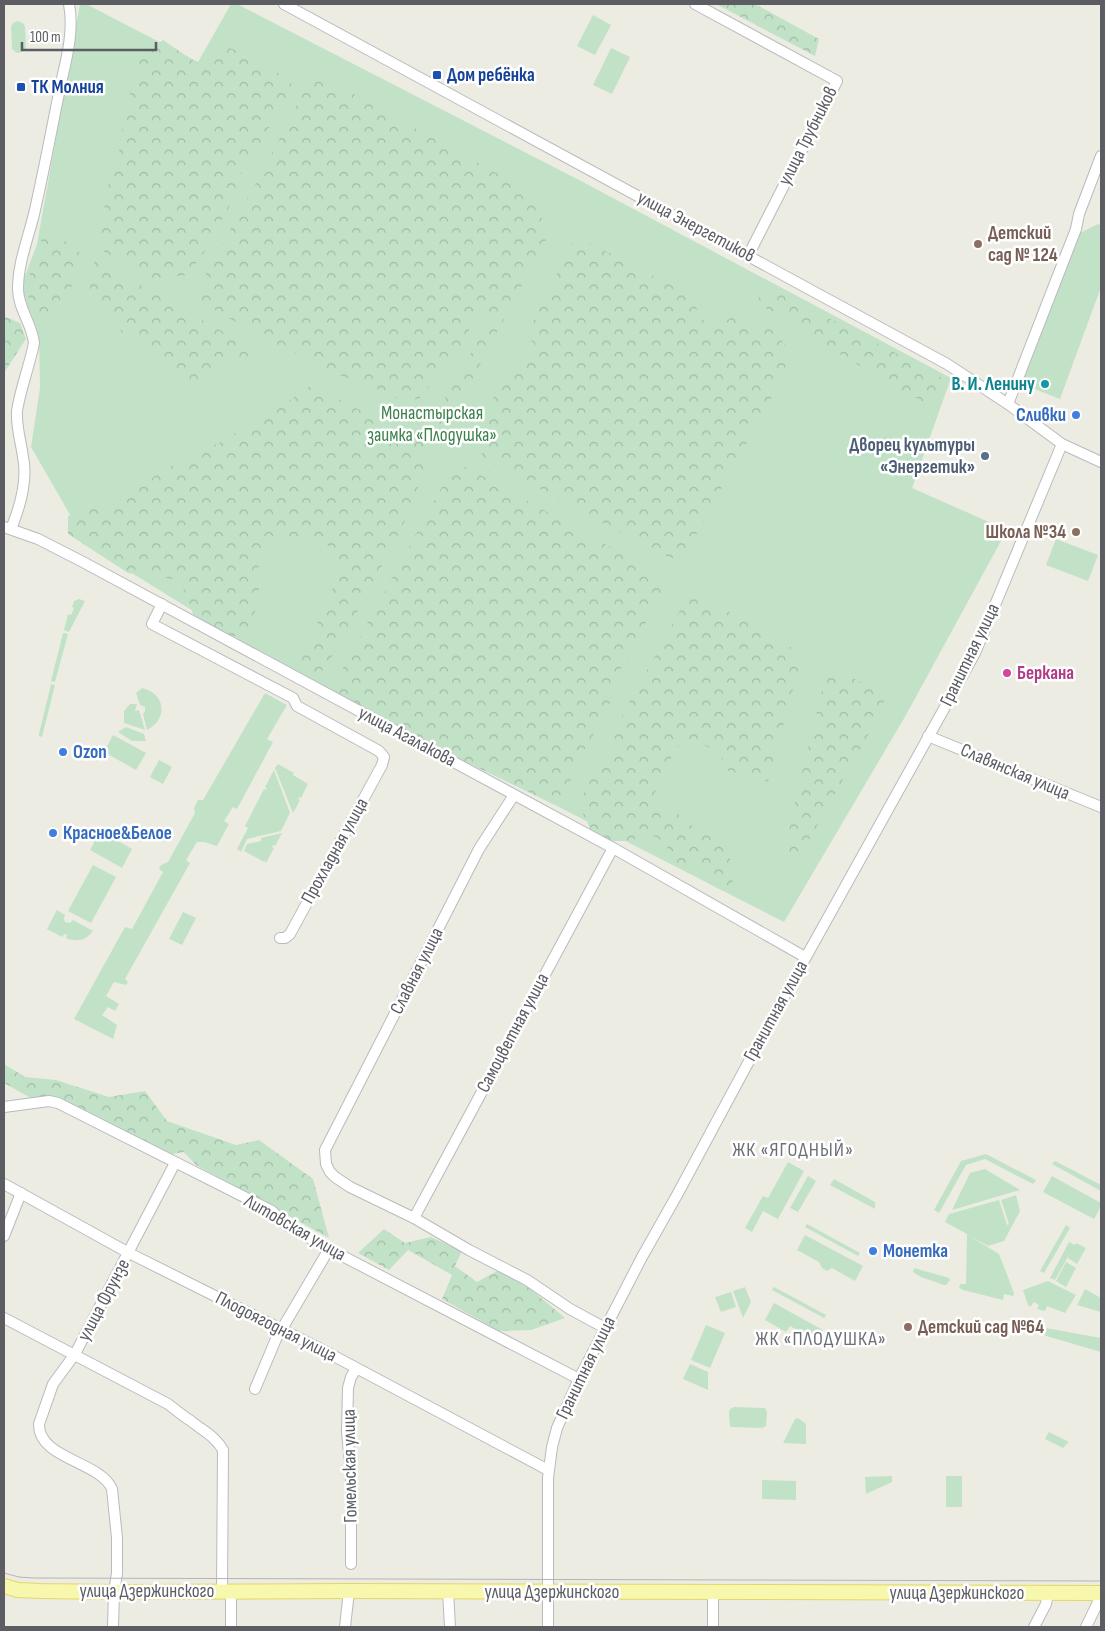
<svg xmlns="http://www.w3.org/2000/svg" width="1105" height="1631" font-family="'Sofia Sans Condensed',sans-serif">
  <defs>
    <pattern id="forest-crowns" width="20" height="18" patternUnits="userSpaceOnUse" patternTransform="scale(1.25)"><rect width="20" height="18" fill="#c2e2c7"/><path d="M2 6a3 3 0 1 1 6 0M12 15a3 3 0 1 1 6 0" fill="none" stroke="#a1baa5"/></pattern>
  </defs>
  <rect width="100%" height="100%" fill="#edece3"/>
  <!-- green -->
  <g fill="#c2e2c7">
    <polygon points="80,4 86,4 198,62 231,4 237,4 581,181 951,378 912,488 1007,530 906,715 784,922 279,664 88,546 31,447 40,388 39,336 21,287 37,244"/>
    <polygon points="593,15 611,25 595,55 577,46"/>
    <polygon points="18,21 24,24 25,27 26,48 22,52 17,53 13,50 12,48 11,26 13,23"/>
    <polygon points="611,48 630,57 612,94 593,85"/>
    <polygon points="1098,224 1101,225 1101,287 1060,399 1022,384 1080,233"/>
    <polygon points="1056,539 1098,555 1088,581 1046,565"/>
    <polygon points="79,599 85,601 69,632 64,630 68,614 71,615 74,608 72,607 74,601"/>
    <polygon points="63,633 68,634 55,682 51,681"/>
    <polygon points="51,684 55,685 42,737 39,736 39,734"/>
    <path d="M 142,688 C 165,693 169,719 147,730 L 143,714 L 145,711 L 145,707 L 140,705 L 136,693 Z"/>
    <polygon points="265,693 287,705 267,739 273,742 237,809 233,807 224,821 229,824 217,846 204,842 197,842 186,860 190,863 125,979 128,982 126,985 114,982 106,996 119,1004 115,1011 108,1007 102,1015 117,1025 113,1039 74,1019 125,927 132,929 163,872 159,869 161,865 168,862 195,813 194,808 198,800 203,800"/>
    <polygon points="130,704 137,704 135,711 139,710 145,730 124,723 124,711"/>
    <polygon points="126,727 144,734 146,741 132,741 118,732"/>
    <polygon points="113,735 146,753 136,770 104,752"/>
    <polygon points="159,760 172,767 163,784 150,777"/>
    <polygon points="278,764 294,773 293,775 308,784 301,798 299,797 298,799 300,800 293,813 275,768"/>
    <polygon points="274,770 290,813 281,831 247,839 241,852 237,849 248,828 245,826 264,789 266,790 267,789 265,787"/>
    <polygon points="100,831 132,849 122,868 90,850"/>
    <polygon points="282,833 275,846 273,845 272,847 274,848 266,863 265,861 264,862 244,851 247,844 261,841 261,838"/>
    <polygon points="93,865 116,877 91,923 68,911"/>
    <path d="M 57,910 L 65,915 L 64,919 L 65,922 L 70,923 L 73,920 L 93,931 L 92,932 C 85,941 76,942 66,938 L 67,935 L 64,934 L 62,937 L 47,929 Z"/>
    <polygon points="183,912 196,918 182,945 169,939"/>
    <polygon points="986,1154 1036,1180 1033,1184 985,1159 966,1165 939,1213 934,1210 961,1161"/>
    <polygon points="1055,1161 1101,1185 1101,1191 1052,1164"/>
    <polygon points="788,1162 804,1171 778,1219 763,1211 752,1232 745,1228 763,1196 768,1198"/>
    <polygon points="985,1169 1020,1190 952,1210 970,1173"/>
    <polygon points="808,1176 816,1181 798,1212 790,1208"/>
    <polygon points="1052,1176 1101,1203 1101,1206 1094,1219 1043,1192"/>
    <polygon points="834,1179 875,1202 875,1209 830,1185"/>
    <polygon points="1016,1195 1020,1211 1004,1241 988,1246 968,1235 999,1254 1014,1293 1013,1296 1004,1294 1003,1300 963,1290 959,1288 960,1284 966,1284 967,1234 945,1222 949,1214 999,1200 1007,1225 1009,1224 1001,1200"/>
    <polygon points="807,1224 860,1253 858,1256 805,1227"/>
    <polygon points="1066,1225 1070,1228 1044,1273 1040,1271"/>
    <polygon points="805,1235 863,1266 855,1281 832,1268 827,1271 822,1268 819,1262 797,1250"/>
    <polygon points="1069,1242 1075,1245 1076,1243 1086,1248 1077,1264 1068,1258 1070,1253 1055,1280 1050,1278"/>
    <polygon points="1066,1262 1076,1268 1066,1287 1056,1281"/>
    <polygon points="914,1268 949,1278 950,1280 946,1285 944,1285 921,1277 913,1272"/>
    <polygon points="1048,1281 1076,1295 1065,1313 1047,1306 1045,1311 1037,1309 1039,1305 1034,1302 1030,1307 1028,1305 1023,1290"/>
    <polygon points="745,1287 751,1302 743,1318 733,1291"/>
    <polygon points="774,1287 826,1315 824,1318 772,1290"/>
    <polygon points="1085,1289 1101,1298 1101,1312 1077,1305"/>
    <polygon points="731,1292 736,1307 721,1312 715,1297"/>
    <polygon points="774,1303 823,1330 817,1341 790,1326 786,1332 765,1320"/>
    <polygon points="706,1325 725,1333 710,1368 691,1360"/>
    <polygon points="1040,1327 1101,1338 1101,1352 1036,1333"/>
    <polygon points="690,1364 708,1372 708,1390 683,1379"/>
    <polygon points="734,1407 765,1408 767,1412 766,1426 762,1428 730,1427 729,1412 730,1409"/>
    <polygon points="798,1418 806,1424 806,1444 783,1443 795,1419"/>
    <polygon points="1049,1432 1069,1442 1063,1448 1045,1439"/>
    <polygon points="892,1476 892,1482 866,1494 865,1477"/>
    <rect x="946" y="1476" width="16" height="31"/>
    <polygon points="762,1480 796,1481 796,1500 762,1499"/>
  </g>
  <!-- forest -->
  <g fill="url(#forest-crowns)">
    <polygon points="716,4 755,4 819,39 815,56"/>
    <polygon points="163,40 201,66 218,44 241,52 290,80 292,88 285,100 267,118 270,125 257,153 238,177 235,196 205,251 188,275 155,279 104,252 99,238 109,181 120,167 119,151 126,108 141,57"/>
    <polygon points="320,75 525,189 537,201 547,238 446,429 440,435 433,431 431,423 492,316 480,310 460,347 420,398 405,402 364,383 324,371 301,355 269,341 201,302 202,281 270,157 312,76"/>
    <polygon points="45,232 71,244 80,253 76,282 61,297 54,319 41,325 25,290 35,258 42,250 41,238"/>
    <polygon points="576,236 696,298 697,317 716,326 735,316 776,332 787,348 785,373 690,546 678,560 660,554 483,458 477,433 494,397 529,359 535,344 526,337 530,328"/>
    <polygon points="96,260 250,347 247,359 230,362 210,379 195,383 162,366 143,339 121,332 118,315 89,296 92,266"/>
    <polygon points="769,287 924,368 934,372 942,378 938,393 926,403 903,391 819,342 790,322 757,303 757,298 764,296"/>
    <polygon points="4,316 20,323 26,339 4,373"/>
    <polygon points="311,385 430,446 413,505 369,591 326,667 315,677 299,665 343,565 329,546 289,538 257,552 260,583 255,613 243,636 232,636 195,619 180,580 128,573 68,534 68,516 127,498 138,486 187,457 228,439 251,421 273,413"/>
    <polygon points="466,467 663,576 667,590 646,622 636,649 622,663 614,695 597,729 583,752 569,784 555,805 431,745 339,693 338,677 450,472"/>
    <path d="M 692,591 L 785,643 L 802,656 L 768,782 L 730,774 L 717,750 L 688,740 L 674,750 L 666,772 L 648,805 L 677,813 L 696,829 L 715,836 L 730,857 L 733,888 L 723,891 L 710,884 L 706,866 C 689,870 685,870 669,862 L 667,844 L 656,837 L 640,833 L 633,841 L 609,841 L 593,834 L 579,806 L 586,788 L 603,759 L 619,753 L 613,732 L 688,596 Z"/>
    <polygon points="828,666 875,689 885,699 871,730 808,842 787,864 790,822"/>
    <polygon points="4,1064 25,1077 56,1080 109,1097 145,1091 167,1121 236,1145 259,1140 313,1179 329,1238 196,1165 184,1152 167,1155 77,1106 31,1098 4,1083"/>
    <polygon points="384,1229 405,1243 431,1237 462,1251 455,1266 477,1282 497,1271 528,1287 565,1318 531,1330 499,1331 442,1299 452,1275 408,1250 389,1270 358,1253"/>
  </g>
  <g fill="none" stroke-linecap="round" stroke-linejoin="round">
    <defs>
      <g id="minor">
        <polyline points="284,4 947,364 1008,404 1062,444 1101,462"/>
        <polyline points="695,4 837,81 748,256"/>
        <polyline points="1008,404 1076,229 1079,214 1101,156"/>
        <polyline points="4,527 38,539 83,562 613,848 805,957"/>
        <path d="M 11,529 C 20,507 28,481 23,457 C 21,442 16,427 17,411 C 20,390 30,364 34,343 C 32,324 18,308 18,289 C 18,263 28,239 34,214 C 44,171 52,127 61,83 C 67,57 74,30 69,4"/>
        <polyline points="162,604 152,624 293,698 297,706 379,751 384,757 382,765 290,934 285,938 280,938"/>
        <polyline points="928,736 1101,807"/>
        <polyline points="514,795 479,849 325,1150 326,1164 330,1172 335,1177 350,1187 414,1218 469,1250 527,1280 570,1309 605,1328"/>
        <polyline points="4,1107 49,1101 58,1103 272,1211 286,1225 329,1249 579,1379"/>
        <polyline points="4,1184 129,1253 317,1347 548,1470"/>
        <polyline points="414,1218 613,848"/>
        <polyline points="4,1236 21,1193"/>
        <path d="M 4,1318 L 168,1404 C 176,1410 183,1416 191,1421 C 203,1431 215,1436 223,1450 L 222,1591"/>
        <polyline points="255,1389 276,1339 329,1249"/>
        <polyline points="351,1564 351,1474 347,1432 348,1388 351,1377 356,1369"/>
        <polyline points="231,1591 231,1627"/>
        <polyline points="448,1591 450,1627"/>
        <path d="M 113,1627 L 114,1592 L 117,1573 L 117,1538 L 112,1489 C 100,1461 38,1459 39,1424 L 53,1384 L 75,1354 L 175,1163"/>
        <polyline points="345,1627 349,1591"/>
        <polyline points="548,1627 548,1478 552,1447 557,1428 579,1379 642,1257 677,1195 776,1011 975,653 1062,444"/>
        <polyline points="713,1627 713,1593"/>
        <polyline points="1034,1627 1046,1604 1048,1593"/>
        <polyline points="1086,1627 1101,1596"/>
      </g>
      <polyline id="major" points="4,1586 18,1590 41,1591 114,1592 349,1591 1101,1593"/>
    </defs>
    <!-- minor casing -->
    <use href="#minor" stroke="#b8babe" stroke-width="12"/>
    <!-- major casing -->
    <use href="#major" stroke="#e5d764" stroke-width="16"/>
    <!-- minor -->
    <use href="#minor" stroke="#fff" stroke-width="10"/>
    <!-- major -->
    <use href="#major" stroke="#f7f8ad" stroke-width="14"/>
    <!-- tram -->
    <polyline stroke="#b4b4b5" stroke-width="1" points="4,1573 19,1577 33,1578 1101,1581"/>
  </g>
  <!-- markers -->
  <g fill="#1a4fb4" stroke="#fff" stroke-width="2">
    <rect x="432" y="70" width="10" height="10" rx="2.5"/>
    <rect x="16" y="82" width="10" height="10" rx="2.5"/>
  </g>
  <g fill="#8d6e63" stroke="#fff" stroke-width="2">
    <circle cx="978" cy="244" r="5"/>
    <circle cx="1076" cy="532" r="5"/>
    <circle cx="908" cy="1327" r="5"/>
  </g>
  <circle fill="#0f9aa8" stroke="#fff" stroke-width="2" cx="1045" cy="384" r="5"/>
  <g fill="#3f7fe0" stroke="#fff" stroke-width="2">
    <circle cx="1076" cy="415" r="5"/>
    <circle cx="63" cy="752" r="5"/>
    <circle cx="53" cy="833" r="5"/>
    <circle cx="873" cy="1251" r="5"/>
  </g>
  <circle fill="#5c6f8a" stroke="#fff" stroke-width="2" cx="985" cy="456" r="5"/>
  <circle fill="#d1479c" stroke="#fff" stroke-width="2" cx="1007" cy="673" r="5"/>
  <g text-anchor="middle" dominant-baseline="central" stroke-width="5" stroke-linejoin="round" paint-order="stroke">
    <!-- transit labels -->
    <g font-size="19" font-weight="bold" fill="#164399" stroke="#fff" text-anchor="start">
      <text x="447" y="75">Дом ребёнка</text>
      <text x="31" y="87">ТК Молния</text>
    </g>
    <!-- street labels -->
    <g font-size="19" fill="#5b5d63" stroke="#fff">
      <text transform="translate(808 136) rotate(-63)">улица Трубников</text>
      <text transform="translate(696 227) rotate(28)">улица Энергетиков</text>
      <text transform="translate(970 655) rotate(-64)">Гранитная улица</text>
      <text transform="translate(407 737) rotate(28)">улица Агалакова</text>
      <text transform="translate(1015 772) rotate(23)">Славянская улица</text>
      <text transform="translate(335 851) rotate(-61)">Прохладная улица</text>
      <text transform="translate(417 971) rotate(-63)">Славная улица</text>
      <text transform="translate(776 1011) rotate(-61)">Гранитная улица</text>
      <text transform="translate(513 1033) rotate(-62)">Самоцветная улица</text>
      <text transform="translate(295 1228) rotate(30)">Литовская улица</text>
      <text transform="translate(104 1300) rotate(-62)">улица Фрунзе</text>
      <text transform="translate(276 1327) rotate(27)">Плодоягодная улица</text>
      <text transform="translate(586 1368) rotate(-64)">Гранитная улица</text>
      <text transform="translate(350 1466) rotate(-91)">Гомельская улица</text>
      <text x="147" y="1591">улица Дзержинского</text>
      <text x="552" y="1592">улица Дзержинского</text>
      <text x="957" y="1593">улица Дзержинского</text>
    </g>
    <!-- education labels -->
    <g font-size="19" font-weight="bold" fill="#785e54" stroke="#fff" text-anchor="start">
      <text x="988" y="233">Детский<tspan x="988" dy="22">сад № 124</tspan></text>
      <text x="1066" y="532" text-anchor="end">Школа №34</text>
      <text x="918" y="1327">Детский сад №64</text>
    </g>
    <!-- culture labels -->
    <g font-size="19" font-weight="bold" fill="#0d838f" stroke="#fff" text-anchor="end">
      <text x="1035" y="384">В. И. Ленину</text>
    </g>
    <!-- park labels -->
    <g font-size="19" fill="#3c814b" stroke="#fff">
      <text x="432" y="413">Монастырская<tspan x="432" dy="22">заимка «Плодушка»</tspan></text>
    </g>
    <!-- shop labels -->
    <g font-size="19" font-weight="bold" fill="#366cbe" stroke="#fff" text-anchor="start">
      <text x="1066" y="415" text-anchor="end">Сливки</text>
      <text x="73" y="752">Ozon</text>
      <text x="63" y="833">Красное&amp;Белое</text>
      <text x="883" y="1251">Монетка</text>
    </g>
    <!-- service labels -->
    <g font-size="19" font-weight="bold" fill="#4e5e75" stroke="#fff" text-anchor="end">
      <text x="975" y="445">Дворец культуры<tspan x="975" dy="22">«Энергетик»</tspan></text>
    </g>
    <!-- hotel labels -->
    <g font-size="19" font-weight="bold" fill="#b23c85" stroke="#fff" text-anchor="start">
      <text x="1017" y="673">Беркана</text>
    </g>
    <!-- neighbourhood labels -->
    <g font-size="20" letter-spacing="1" fill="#6d6f75" stroke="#fff">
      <text x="793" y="1150">ЖК «ЯГОДНЫЙ»</text>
      <text x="821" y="1339">ЖК «ПЛОДУШКА»</text>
    </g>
  </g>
  <!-- border -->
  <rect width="1105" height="1631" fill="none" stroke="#5b5d63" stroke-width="10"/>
  <!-- scale -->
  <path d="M22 42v8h134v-8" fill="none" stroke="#5b5d63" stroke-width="2.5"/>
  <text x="30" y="42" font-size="15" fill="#5b5d63" stroke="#ffffff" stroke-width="4" paint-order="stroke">100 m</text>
</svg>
